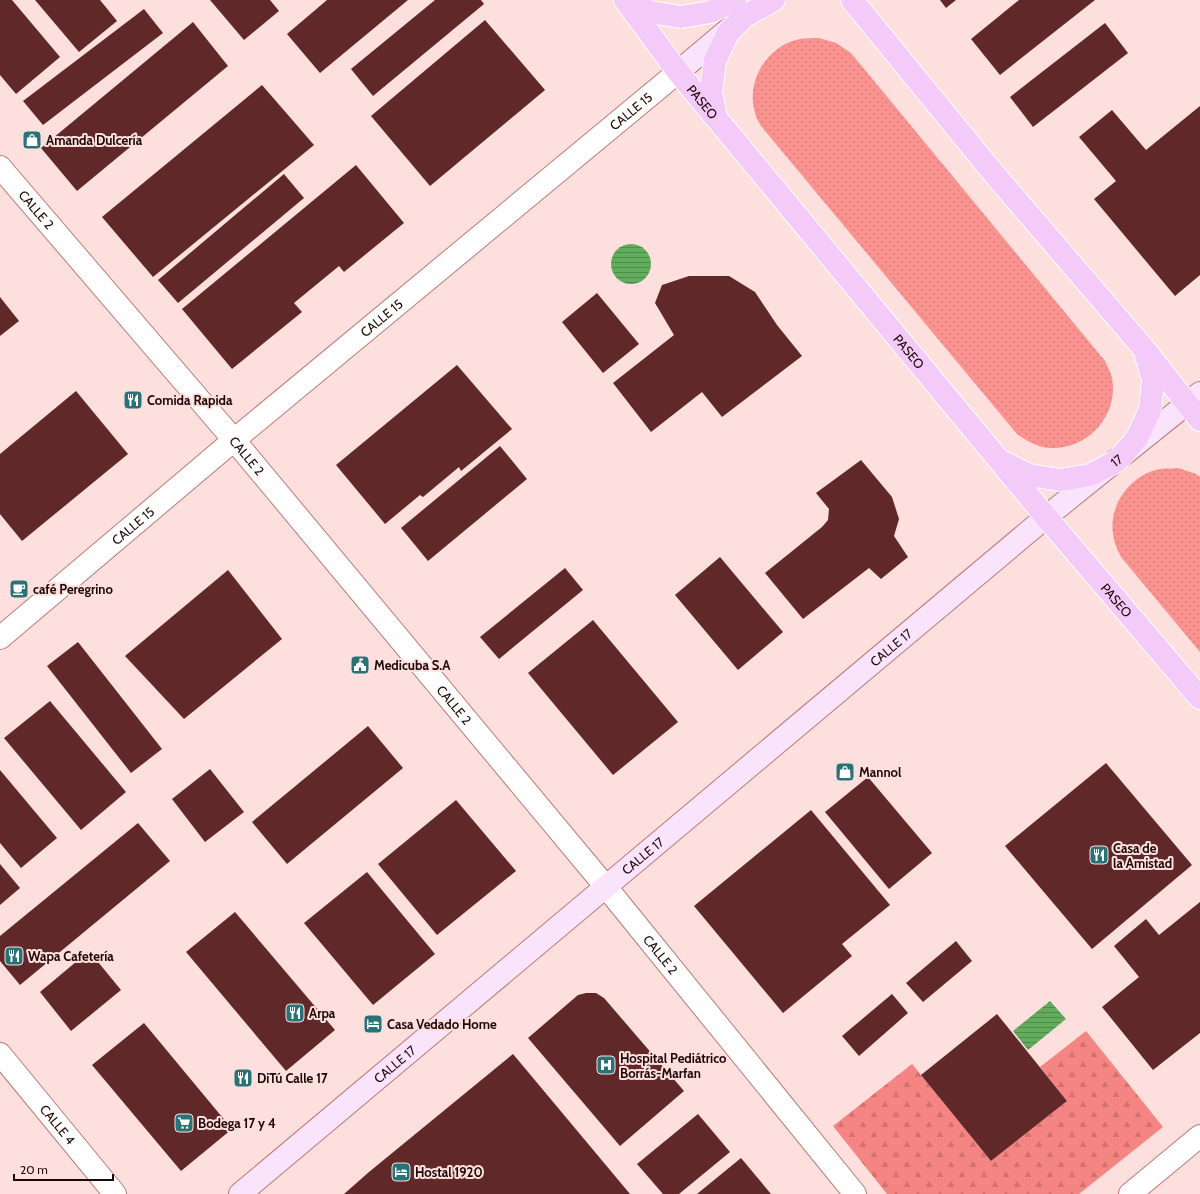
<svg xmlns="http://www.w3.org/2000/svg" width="1200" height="1194" font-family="Cabin,sans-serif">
  <defs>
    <pattern id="forest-firs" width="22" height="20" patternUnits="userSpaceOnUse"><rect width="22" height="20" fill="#f58582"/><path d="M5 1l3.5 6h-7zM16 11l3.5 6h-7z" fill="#d2716f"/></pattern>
    <pattern id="park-dots" width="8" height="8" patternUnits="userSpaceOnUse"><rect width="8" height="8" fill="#fa9390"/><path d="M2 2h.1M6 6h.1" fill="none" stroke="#d67d7b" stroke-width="1.8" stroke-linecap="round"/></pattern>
    <pattern id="water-rules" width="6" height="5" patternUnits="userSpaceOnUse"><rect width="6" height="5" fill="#62ad5d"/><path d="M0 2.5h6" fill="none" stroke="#508b4b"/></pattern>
  </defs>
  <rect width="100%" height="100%" fill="#fddfdd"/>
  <!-- forest -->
  <polygon fill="url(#forest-firs)" points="1086,1031 1163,1127 1079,1194 887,1194 833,1126 912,1064 991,1161 1067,1101 1040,1067"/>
  <!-- park -->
  <g fill="url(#park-dots)">
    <path d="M 819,38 L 836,43 L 851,53 L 1105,361 C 1107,366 1111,372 1112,378 C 1119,415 1088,450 1050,448 C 1037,447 1027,441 1017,434 L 761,126 C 758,121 755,115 754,109 C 747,78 769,45 800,39 C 806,38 813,38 819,38 Z"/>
    <path d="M 1178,468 L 1196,474 L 1200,477 L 1200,652 L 1121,557 C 1118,551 1115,545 1114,539 C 1106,508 1129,475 1160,469 C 1166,468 1172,469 1178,468 Z"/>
  </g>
  <!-- water -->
  <g fill="url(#water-rules)">
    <circle cx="631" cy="264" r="20"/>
    <polygon points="1050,1001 1066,1019 1028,1050 1013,1031"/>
  </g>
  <!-- building -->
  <g fill="#602828">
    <polygon points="0,0 12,0 60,57 16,94 0,75"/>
    <polygon points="35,0 100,0 117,21 79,52"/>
    <polygon points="210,0 270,0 279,11 244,40"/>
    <polygon points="327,0 408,0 320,73 287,34"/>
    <polygon points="435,0 481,0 484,4 373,96 351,69"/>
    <polygon points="940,0 956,0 946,8"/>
    <polygon points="1019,0 1095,0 1000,75 971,39"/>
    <polygon points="144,9 163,33 43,125 23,101"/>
    <polygon points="485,20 545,90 430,186 371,116"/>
    <polygon points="193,22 228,66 77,191 41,148"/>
    <polygon points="1105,23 1128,53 1033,127 1010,97"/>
    <polygon points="262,85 314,145 153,277 102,217"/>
    <polygon points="1200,106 1200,275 1175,296 1094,199 1116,181 1079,137 1112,110 1146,150"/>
    <polygon points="356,165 404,223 344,272 339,266 294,303 302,312 232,369 182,309"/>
    <polygon points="284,174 304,198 178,303 158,280"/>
    <polygon points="689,276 729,276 755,292 777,325 802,356 722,417 702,392 651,432 613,383 674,335 655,303 662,285"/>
    <polygon points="597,293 639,344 603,373 562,322"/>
    <polygon points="0,297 19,321 0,336"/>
    <polygon points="457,365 512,429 461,471 459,467 423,497 420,495 385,524 336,465"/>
    <polygon points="76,391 128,454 22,541 0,514 0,454"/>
    <polygon points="500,446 527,479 428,561 401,528"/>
    <polygon points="861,460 892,497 899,519 894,536 908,557 881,579 869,568 803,619 765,573 822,527 828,520 829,509 816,493"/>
    <polygon points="720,557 783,632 738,670 675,595"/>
    <polygon points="565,568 583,590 499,659 480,637"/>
    <polygon points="228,570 282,639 184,719 125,656"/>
    <polygon points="593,620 678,722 613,775 528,673"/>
    <polygon points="78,642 162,749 131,773 47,666"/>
    <polygon points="50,701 126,792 81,830 4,738"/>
    <polygon points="368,726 403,768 287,864 252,822"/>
    <polygon points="1106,763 1192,865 1092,949 1005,846"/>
    <polygon points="210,769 244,812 205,842 172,799"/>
    <polygon points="0,770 57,838 21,868 0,843"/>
    <polygon points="868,777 932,853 889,889 825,812"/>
    <polygon points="456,800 516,871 437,935 378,864"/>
    <polygon points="811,810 890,905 842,944 852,956 783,1013 694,906"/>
    <polygon points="138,823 170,861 20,985 0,961 0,936"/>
    <polygon points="0,864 20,888 0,905"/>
    <polygon points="367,872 435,954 373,1005 304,923"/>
    <polygon points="1200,902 1200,1033 1153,1070 1102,1007 1139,977 1114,946 1146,919 1159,935"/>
    <polygon points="235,912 335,1030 286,1071 186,952"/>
    <polygon points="956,941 972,961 923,1002 906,983"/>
    <polygon points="89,951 121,990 71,1031 40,992"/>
    <polygon points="586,993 596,993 604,998 684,1091 620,1146 528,1038 578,995"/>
    <polygon points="892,994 908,1013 859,1056 842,1036"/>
    <polygon points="997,1014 1067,1101 991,1161 921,1075"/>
    <polygon points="144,1023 232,1129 181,1171 92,1065"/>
    <polygon points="513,1054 630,1194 344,1194 369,1172"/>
    <polygon points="698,1114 730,1152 679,1194 663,1194 637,1164"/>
    <polygon points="741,1158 771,1194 697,1194"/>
  </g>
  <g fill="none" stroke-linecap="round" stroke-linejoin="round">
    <defs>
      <g id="street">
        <path id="s1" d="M 0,167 L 234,440 L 606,887 L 855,1194"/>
        <path id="s2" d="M 0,638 L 234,440 L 678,72"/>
        <path id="s3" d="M 0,1054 L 115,1194"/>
        <polyline points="1130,1194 1200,1136"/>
      </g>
      <g id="secondary">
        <polyline points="678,72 735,24"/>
        <path id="s4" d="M 240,1194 L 1046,517 L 1200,393"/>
      </g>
      <g id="primary">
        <path id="s5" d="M 625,0 L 678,72 L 1046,517 L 1200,698"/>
        <polyline points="628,0 650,12 681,17 710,12 735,0"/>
        <polyline points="852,0 995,175 1145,350 1200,420"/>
        <polyline points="716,117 711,91 715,61 728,33 745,16 774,0"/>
        <polyline points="1005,463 1029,475 1060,480 1090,475 1117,461 1137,438 1150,410 1153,380 1146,356"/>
      </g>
    </defs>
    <!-- street casing -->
    <use href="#street" stroke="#bc7a77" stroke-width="24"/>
    <!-- secondary casing -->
    <use href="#secondary" stroke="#bc7a77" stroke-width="24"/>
    <!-- primary casing -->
    <use href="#primary" stroke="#fff" stroke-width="24"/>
    <!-- street -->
    <use href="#street" stroke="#fff" stroke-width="22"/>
    <!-- secondary -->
    <use href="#secondary" stroke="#f9e4fc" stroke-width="22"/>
    <!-- primary -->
    <use href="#primary" stroke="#f4caf9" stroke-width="22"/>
  </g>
  <!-- icons -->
  <defs>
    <symbol id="shop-square" viewBox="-11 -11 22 22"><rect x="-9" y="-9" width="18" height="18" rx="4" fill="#287278" stroke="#fddfdd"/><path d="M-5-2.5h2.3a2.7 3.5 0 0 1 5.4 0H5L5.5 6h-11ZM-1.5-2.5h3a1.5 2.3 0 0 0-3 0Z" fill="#fff"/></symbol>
    <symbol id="restaurant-square" viewBox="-11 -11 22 22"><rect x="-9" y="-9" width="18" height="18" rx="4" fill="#287278" stroke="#fddfdd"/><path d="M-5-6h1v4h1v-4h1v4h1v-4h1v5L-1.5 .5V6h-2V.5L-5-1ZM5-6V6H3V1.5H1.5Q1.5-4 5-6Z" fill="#fff"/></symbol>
    <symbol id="cafe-square" viewBox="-11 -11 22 22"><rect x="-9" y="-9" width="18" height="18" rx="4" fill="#287278" stroke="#fddfdd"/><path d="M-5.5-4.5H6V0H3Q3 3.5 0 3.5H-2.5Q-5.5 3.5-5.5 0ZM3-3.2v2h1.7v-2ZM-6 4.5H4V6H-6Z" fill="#fff"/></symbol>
    <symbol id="civic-square" viewBox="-11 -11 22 22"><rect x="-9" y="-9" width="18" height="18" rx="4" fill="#287278" stroke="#fddfdd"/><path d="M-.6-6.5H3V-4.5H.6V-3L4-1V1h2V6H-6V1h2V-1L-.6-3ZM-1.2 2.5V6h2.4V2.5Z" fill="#fff"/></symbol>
    <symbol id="hotel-square" viewBox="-11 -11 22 22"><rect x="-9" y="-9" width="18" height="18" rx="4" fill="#287278" stroke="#fddfdd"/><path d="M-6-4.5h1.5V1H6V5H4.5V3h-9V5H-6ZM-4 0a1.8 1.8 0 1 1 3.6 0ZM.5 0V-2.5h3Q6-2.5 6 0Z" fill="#fff"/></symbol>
    <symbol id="hospital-square" viewBox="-11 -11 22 22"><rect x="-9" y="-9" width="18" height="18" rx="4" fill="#287278" stroke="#fddfdd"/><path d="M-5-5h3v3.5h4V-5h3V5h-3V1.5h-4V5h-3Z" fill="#fff"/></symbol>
    <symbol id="supermarket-square" viewBox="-11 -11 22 22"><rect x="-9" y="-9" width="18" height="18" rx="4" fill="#287278" stroke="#fddfdd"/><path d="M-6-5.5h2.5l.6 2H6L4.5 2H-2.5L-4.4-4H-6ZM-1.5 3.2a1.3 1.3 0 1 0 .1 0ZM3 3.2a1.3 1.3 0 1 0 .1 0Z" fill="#fff"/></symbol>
  </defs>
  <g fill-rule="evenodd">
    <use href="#shop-square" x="21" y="129" width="22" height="22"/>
    <use href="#restaurant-square" x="122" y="389" width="22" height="22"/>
    <use href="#cafe-square" x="8" y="578" width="22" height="22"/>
    <use href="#civic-square" x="349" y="654" width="22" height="22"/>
    <use href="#shop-square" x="834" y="761" width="22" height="22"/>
    <use href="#restaurant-square" x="1088" y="844" width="22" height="22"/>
    <use href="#restaurant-square" x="3" y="945" width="22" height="22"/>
    <use href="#restaurant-square" x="284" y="1002" width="22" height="22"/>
    <use href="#hotel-square" x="362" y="1013" width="22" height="22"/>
    <use href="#hospital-square" x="595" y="1054" width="22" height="22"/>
    <use href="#restaurant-square" x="232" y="1067" width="22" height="22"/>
    <use href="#supermarket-square" x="173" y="1112" width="22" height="22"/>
    <use href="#hotel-square" x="390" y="1161" width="22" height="22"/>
  </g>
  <g text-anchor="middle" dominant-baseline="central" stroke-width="4" stroke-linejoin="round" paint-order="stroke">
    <!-- street labels -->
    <g font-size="13" fill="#1f0808" stroke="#fddfdd">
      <text stroke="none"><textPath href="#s5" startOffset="128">PASEO</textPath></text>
      <text stroke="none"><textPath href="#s2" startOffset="822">CALLE 15</textPath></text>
      <text stroke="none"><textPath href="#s1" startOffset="56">CALLE 2</textPath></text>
      <text stroke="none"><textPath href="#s2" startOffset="498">CALLE 15</textPath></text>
      <text stroke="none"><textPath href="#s5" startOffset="452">PASEO</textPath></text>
      <text stroke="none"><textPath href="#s1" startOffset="380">CALLE 2</textPath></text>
      <text stroke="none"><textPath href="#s4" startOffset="1143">17</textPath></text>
      <text stroke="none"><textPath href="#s2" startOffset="174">CALLE 15</textPath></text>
      <text stroke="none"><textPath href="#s5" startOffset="776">PASEO</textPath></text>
      <text stroke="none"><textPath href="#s4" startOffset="850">CALLE 17</textPath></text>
      <text stroke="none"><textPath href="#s1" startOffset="704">CALLE 2</textPath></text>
      <text stroke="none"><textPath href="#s4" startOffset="526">CALLE 17</textPath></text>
      <text stroke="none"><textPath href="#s1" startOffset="1028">CALLE 2</textPath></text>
      <text stroke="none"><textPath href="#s4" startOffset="202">CALLE 17</textPath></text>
      <text stroke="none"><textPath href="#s3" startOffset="91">CALLE 4</textPath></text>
    </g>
    <!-- poi labels -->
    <g font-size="13" font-weight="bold" fill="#1f0808" stroke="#fddfdd" text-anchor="start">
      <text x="46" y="140">Amanda Dulcería</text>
      <text x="147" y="400">Comida Rapida</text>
      <text x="33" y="589">café Peregrino</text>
      <text x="374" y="665">Medicuba S.A</text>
      <text x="859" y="772">Mannol</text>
      <text x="1113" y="848">Casa de<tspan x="1113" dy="15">la Amistad</tspan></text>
      <text x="28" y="956">Wapa Cafetería</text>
      <text x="309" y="1013">Arpa</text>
      <text x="387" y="1024">Casa Vedado Home</text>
      <text x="620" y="1058">Hospital Pediátrico<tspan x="620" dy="15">Borrás-Marfan</tspan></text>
      <text x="257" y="1078">DiTú Calle 17</text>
      <text x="198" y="1123">Bodega 17 y 4</text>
      <text x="415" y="1172">Hostal 1920</text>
    </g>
  </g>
  <!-- scale -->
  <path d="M14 1174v6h99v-6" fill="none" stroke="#1f0808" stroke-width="2"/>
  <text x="20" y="1174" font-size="12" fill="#1f0808" stroke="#fddfdd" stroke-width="3" paint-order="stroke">20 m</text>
</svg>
